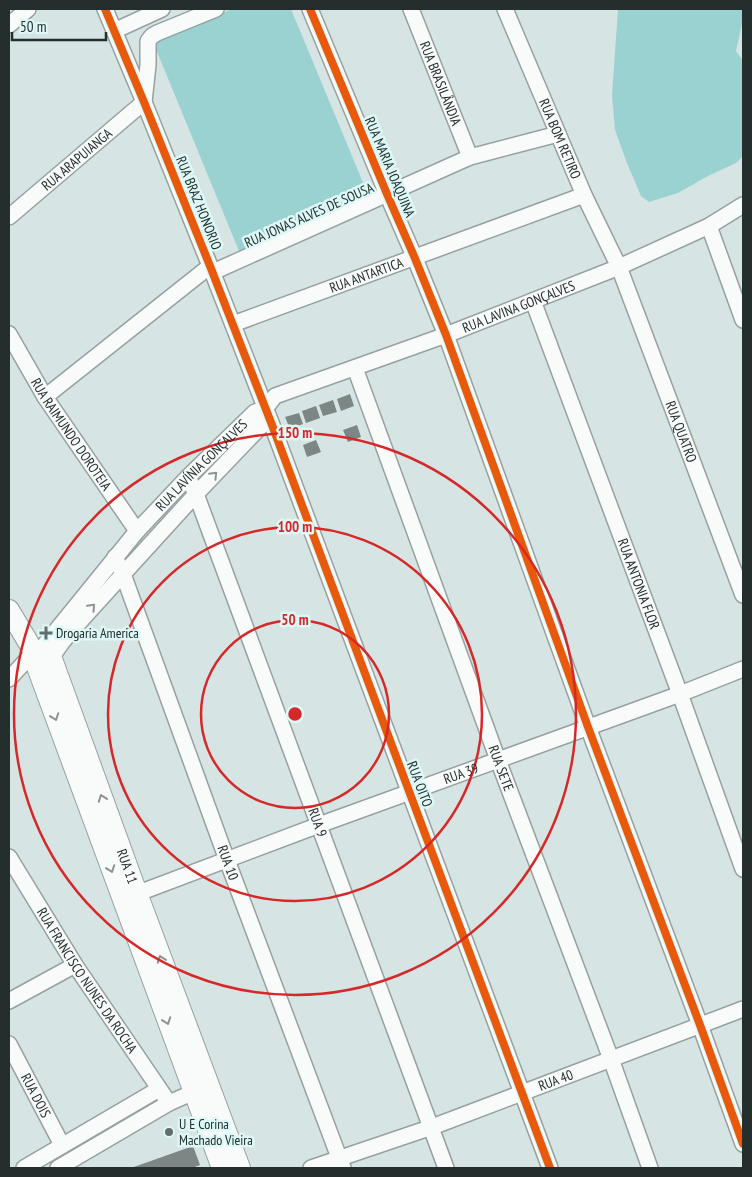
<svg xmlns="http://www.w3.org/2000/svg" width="752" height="1177" font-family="'PT Sans Narrow',sans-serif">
  <rect width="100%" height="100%" fill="#d6e5e4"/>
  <!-- green -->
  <g fill="#9ad2d1">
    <polygon points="232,9 291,9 369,197 239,251 153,42"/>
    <polygon points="618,9 743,9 743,19 736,51 743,61 743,156 736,163 706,177 678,193 649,202 641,196 627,163 615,130 612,95"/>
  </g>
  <!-- building -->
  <g fill="#7b8685">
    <polygon points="350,394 354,406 341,411 337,399"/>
    <polygon points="333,400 337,412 323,416 319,405"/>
    <polygon points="316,406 320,418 306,423 302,411"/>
    <polygon points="299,413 303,424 290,429 285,417"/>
    <polygon points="357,425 361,437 348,442 343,430"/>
    <polygon points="316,440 321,452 307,457 303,445"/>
    <polygon points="193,1146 200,1165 192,1168 131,1168"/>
  </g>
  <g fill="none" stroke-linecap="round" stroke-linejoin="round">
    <defs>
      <g id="minor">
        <polyline points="105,9 144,102 210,266 272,425 522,1093 550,1168"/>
        <polyline points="310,9 387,194 414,256 446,335 588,727 700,1025 743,1144"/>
        <path id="s1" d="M 411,9 L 470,157"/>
        <path id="s2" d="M 505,9 L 584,195 L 619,267 L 743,595"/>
        <polyline points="9,25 28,9"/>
        <polyline points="114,31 162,9"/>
        <path id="s3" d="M 9,217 L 144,102 L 148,65 L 148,41 L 152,36 L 157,33 L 216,9"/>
        <polyline points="709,226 743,320"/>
        <polyline points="213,272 470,157 558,134"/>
        <path id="s4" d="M 533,301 L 680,694 L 743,869"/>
        <path id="s5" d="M 233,324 L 584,195"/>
        <path id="s6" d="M 9,334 L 45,397 L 137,531"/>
        <path id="s7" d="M 355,368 L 498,760 L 611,1059 L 650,1168"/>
        <polyline points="45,397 210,266"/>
        <path id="s8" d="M 265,409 L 275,396 L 446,335 L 619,267 L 709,226 L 743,205"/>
        <path id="s9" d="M 188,477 L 196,494 L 446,1168"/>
        <path id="s10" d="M 115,557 L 123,574 L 227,860 L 343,1168"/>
        <path id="s11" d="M 38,655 L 42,648 L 137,531 L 188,477 L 255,412 L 265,409"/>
        <polyline points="52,659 54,654 63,641 84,617 196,494 263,424 265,409"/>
        <polyline points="9,679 34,652"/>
        <path id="s12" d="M 9,857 L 75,965 L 169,1103"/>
        <path id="s13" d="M 128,897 L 319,825 L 680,694 L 743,669"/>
        <polyline points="9,1001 75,965"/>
        <path id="s14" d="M 9,1044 L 62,1145"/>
        <polyline points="24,1168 159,1089"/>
        <polyline points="58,1168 169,1103 203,1088"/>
        <path id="s15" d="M 311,1168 L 432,1127 L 743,1009"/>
      </g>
      <g id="major">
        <path id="s16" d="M 9,610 L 34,652 L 38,655 L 52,659 L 137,893 L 240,1168"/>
        <polyline points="38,655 36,662 37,667 222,1168"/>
      </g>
    </defs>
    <!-- minor casing -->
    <use href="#minor" stroke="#96a1a0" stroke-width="18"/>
    <!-- major casing -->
    <use href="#major" stroke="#96a1a0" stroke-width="22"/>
    <!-- minor -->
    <use href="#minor" stroke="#f9fbfb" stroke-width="15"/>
    <!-- major -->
    <use href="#major" stroke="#f9fbfb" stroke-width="20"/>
    <defs>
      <g id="cycleway">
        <polyline points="105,9 144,102 210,266 272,425 522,1093 550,1168"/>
        <polyline points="310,9 387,194 414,256 446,335 588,727 700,1025 743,1144"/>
      </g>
    </defs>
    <!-- cycleway casing -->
    <use href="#cycleway" stroke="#ddf8f7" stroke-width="11"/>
    <!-- cycleway -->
    <use href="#cycleway" stroke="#e8590c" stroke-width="8"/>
  </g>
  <!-- one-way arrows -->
  <defs><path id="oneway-chevron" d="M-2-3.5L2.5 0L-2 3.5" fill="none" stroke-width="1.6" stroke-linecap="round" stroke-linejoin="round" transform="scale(1.25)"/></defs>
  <g stroke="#8e9494">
    <use href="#oneway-chevron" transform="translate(214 475) rotate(-46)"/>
    <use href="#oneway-chevron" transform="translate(92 607) rotate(-47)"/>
    <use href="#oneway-chevron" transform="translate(55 717) rotate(70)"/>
    <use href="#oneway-chevron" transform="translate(102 798) rotate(-110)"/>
    <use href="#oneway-chevron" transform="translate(111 869) rotate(70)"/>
    <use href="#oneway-chevron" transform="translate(161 959) rotate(-110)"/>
    <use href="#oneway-chevron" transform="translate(167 1021) rotate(70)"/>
  </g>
  <!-- distance rings -->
  <g fill="none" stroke="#d62828" stroke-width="2.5">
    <circle cx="295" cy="714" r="94"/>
    <circle cx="295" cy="714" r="187"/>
    <circle cx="295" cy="714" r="281"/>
  </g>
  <!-- markers -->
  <g fill="#626e6d" stroke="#ddf8f7" stroke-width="2">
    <path d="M43.5 625.5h5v5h5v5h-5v5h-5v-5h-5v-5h5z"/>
    <circle cx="169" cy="1132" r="5"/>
  </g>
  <g text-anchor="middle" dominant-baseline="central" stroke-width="5" stroke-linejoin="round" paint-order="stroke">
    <!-- street labels -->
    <g font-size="14" fill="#232e2d" stroke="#ddf8f7">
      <text stroke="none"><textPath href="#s1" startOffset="80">RUA BRASILÂNDIA</textPath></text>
      <text stroke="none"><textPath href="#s2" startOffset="141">RUA BOM RETIRO</textPath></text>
      <text stroke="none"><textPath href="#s3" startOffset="89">RUA ARAPUIANGA</textPath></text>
      <text transform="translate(390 167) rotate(67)">RUA MARIA JOAQUINA</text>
      <text transform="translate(199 203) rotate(68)">RUA BRAZ HONORIO</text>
      <text transform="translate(309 215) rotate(-24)">RUA JONAS ALVES DE SOUSA</text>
      <text stroke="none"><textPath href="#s5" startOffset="142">RUA ANTARTICA</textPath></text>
      <text stroke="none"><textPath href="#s8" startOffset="276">RUA LAVINA GONÇALVES</textPath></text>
      <text stroke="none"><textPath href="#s2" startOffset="458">RUA QUATRO</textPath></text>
      <text stroke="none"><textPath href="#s6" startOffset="118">RUA RAIMUNDO DOROTEIA</textPath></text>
      <text stroke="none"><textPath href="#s11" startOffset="251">RUA LAVÍNIA GONÇALVES</textPath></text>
      <text stroke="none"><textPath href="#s4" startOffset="302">RUA ANTONIA FLOR</textPath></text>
      <text stroke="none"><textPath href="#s7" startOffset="426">RUA SETE</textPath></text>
      <text stroke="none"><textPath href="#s13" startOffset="355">RUA 39</textPath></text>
      <text transform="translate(420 784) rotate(69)">RUA OITO</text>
      <text stroke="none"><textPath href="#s9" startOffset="369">RUA 9</textPath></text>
      <text stroke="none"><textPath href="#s10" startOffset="326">RUA 10</textPath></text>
      <text stroke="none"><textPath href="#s16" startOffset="289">RUA 11</textPath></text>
      <text stroke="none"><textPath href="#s12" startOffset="146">RUA FRANCISCO NUNES DA ROCHA</textPath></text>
      <text stroke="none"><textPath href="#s15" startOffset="260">RUA 40</textPath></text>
      <text stroke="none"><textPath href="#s14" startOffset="58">RUA DOIS</textPath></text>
    </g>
    <!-- poi labels -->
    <g font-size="14" fill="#232e2d" stroke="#ddf8f7" text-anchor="start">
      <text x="56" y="633">Drogaria America</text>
      <text x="179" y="1124">U E Corina<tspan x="179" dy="16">Machado Vieira</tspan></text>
    </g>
  </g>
  <circle cx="295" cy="714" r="8" fill="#d62828" stroke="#ddf8f7" stroke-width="2.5"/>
  <g font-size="15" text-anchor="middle" font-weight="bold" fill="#d62828" stroke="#ddf8f7" stroke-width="5" stroke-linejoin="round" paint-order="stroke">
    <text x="295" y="438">150 m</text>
    <text x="295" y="532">100 m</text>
    <text x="295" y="625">50 m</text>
  </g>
  <!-- border -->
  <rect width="752" height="1177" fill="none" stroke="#232e2d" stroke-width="20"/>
  <!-- scale -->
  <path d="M12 32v8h94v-8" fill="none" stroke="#232e2d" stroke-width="2.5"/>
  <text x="20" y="32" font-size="15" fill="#232e2d" stroke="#ddf8f7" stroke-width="4" paint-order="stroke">50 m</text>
</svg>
